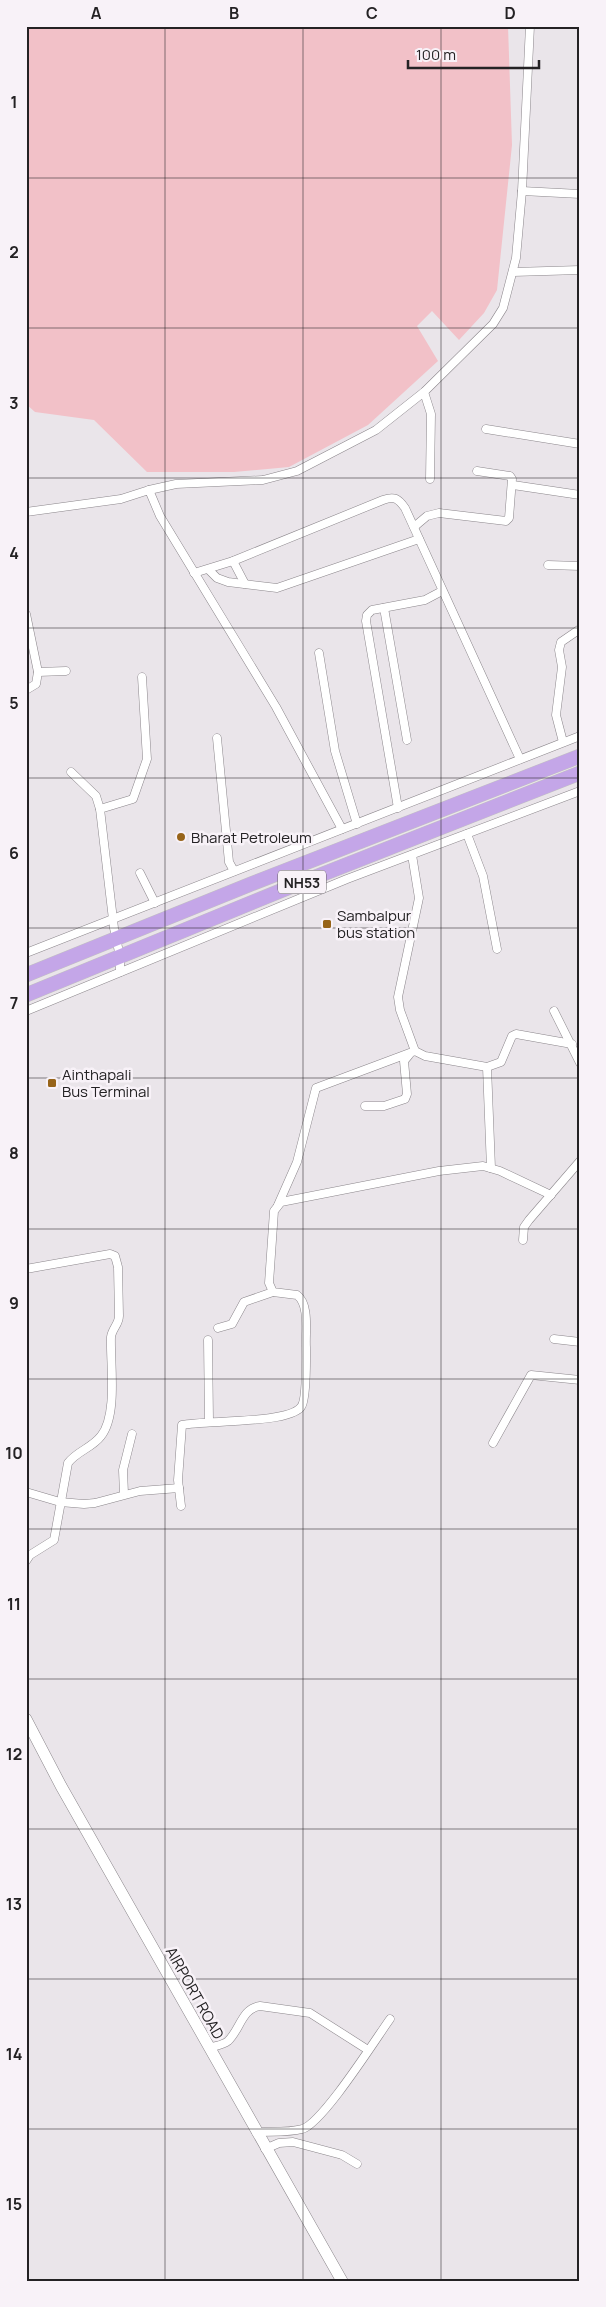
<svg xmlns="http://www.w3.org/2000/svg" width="606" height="2307" font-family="Manrope,sans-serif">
  <rect width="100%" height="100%" fill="#eae5ea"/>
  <!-- green -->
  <polygon fill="#f2c1c8" points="26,26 508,26 512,145 497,290 484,313 459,340 432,311 417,326 438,361 368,425 289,467 234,472 147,472 94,420 35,412 26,404"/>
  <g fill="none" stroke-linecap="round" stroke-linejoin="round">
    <defs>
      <g id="street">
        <polyline points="522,191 580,194"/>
        <polyline points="513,272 580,270"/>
        <polyline points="424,392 431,414 430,479"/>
        <polyline points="486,429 580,444"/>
        <polyline points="513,485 580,495"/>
        <polyline points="149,490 176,484 263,480 297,471 376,430 424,392 493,324 503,308 516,258 522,191 530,26"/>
        <polyline points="26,512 121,499 149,490 160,516 276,707 342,829"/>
        <polyline points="414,527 427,516 439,513 506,521 509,518 512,479 510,476 477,471"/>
        <polyline points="233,561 245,584"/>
        <polyline points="548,565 580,566"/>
        <polyline points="209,570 217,578 228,582 277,588 419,539"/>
        <path d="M 194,573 L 233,561 L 383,500 C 394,496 398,498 405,508 L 520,759"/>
        <polyline points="384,608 407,740"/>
        <polyline points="26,614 38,672 66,671"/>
        <polyline points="319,653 335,751 357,824"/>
        <polyline points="26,690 36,684 38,672"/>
        <polyline points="217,738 229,862 234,871"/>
        <polyline points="563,742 556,715 562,667 559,650 561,642 580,629"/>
        <polyline points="71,772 96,796 100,809"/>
        <polyline points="398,808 366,621 367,615 372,610 425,600 442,591"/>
        <polyline points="467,834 483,876 497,949"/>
        <polyline points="412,855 419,898 398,997 400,1010 415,1051 425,1056 487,1067 501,1062 512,1036 516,1034 572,1044"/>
        <polyline points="140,873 155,903"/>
        <polyline points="26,953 580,736"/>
        <polyline points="120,972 120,957 114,928 100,809 133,799 147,759 142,677"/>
        <polyline points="26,1011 347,879 580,791"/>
        <polyline points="554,1011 580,1063"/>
        <polyline points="487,1067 491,1168"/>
        <polyline points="365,1106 384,1106 405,1099 407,1094 404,1061 409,1055"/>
        <polyline points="278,1205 297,1162 316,1088 415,1051"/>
        <polyline points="523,1240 524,1227 529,1220 580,1161"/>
        <path d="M 26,1269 L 110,1254 L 115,1256 L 118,1267 L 119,1316 C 119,1324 112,1329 111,1337 C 110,1363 118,1415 101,1436 C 92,1448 77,1451 68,1463 L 54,1540 L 30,1555 L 26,1561"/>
        <polyline points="218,1328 232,1324 244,1302 273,1292"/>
        <polyline points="554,1339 580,1342"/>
        <polyline points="208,1340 209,1421"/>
        <polyline points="493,1443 531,1375 580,1380"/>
        <polyline points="26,1492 60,1502 84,1504 95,1503 140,1491 179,1488"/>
        <polyline points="124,1494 123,1470 132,1434"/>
        <path d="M 181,1506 L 178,1480 L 182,1425 C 205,1420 288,1424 301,1407 C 307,1400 306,1357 306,1347 C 305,1332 310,1305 297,1295 L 273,1292 L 269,1283 L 274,1211 L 281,1202 L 439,1171 L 483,1166 L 500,1171 L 551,1195"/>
        <path d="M 209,2048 C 215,2046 223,2045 228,2041 C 240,2030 242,2008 260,2006 L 310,2013 L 368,2050"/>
        <path d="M 256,2132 C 270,2131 288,2133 302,2129 C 322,2124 375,2040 390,2019"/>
        <polyline points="265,2149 279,2143 293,2142 342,2155 357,2164"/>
      </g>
      <polyline id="secondary" points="26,1719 61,1786 342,2281"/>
      <g id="highway">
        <polyline points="26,975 251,884 580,756"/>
        <polyline points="26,995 290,887 580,773"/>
      </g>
    </defs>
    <!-- street casing -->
    <use href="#street" stroke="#8b868b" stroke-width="9"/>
    <!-- secondary casing -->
    <use href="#secondary" stroke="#8b868b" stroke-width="12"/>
    <!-- highway casing -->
    <use href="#highway" stroke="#c2c1c2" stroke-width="15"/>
    <!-- street -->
    <use href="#street" stroke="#fff" stroke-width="8"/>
    <!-- secondary -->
    <use href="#secondary" stroke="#fff" stroke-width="11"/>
    <!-- highway -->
    <use href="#highway" stroke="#c4a6e8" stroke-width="14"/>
  </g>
  <!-- grid -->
  <path fill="none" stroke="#242224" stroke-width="1" stroke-opacity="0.55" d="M 165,26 L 165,2281M 303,26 L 303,2281M 441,26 L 441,2281M 26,178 L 580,178M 26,328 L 580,328M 26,478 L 580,478M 26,628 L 580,628M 26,778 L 580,778M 26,928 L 580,928M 26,1078 L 580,1078M 26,1229 L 580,1229M 26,1379 L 580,1379M 26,1529 L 580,1529M 26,1679 L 580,1679M 26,1829 L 580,1829M 26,1979 L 580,1979M 26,2129 L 580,2129"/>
  <!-- markers -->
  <g fill="#976419" stroke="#f8f2f8" stroke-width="2">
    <circle cx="181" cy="837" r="5"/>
    <rect x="322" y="919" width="10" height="10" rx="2.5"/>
    <rect x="47" y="1078" width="10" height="10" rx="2.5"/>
  </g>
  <g text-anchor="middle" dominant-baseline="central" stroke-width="5" stroke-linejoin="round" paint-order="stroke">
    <!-- shield labels -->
    <rect fill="#f8f2f8" stroke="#646064" stroke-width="1" x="278" y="870.5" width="48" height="23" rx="4"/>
    <g font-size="14" font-weight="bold" fill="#242224">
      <text x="302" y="882">NH53</text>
    </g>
    <!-- poi labels -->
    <g font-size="15" fill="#242224" stroke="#f8f2f8" text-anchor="start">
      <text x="191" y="837">Bharat Petroleum</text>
      <text x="337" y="915">Sambalpur<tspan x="337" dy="17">bus station</tspan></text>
      <text x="62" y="1074">Ainthapali<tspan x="62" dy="17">Bus Terminal</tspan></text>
    </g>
    <!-- street labels -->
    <g font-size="15" fill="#242224" stroke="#f8f2f8">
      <text transform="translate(195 1993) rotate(61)">AIRPORT ROAD</text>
    </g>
  </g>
  <!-- border -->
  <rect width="606" height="2307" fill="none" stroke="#f8f2f8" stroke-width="55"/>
  <!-- scale -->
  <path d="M408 60v8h131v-8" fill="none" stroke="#242224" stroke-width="2.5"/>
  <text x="416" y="60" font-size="15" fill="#242224" stroke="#f8f2f8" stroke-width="4" paint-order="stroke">100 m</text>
  <rect x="28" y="28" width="550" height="2252" fill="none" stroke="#242224" stroke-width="2"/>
  <g font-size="16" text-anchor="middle" font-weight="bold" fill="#242224">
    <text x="96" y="19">A</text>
    <text x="234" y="19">B</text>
    <text x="372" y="19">C</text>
    <text x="510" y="19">D</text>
    <text x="14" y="108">1</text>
    <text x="14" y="258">2</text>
    <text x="14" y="409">3</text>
    <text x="14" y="559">4</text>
    <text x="14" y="709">5</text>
    <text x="14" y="859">6</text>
    <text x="14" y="1009">7</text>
    <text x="14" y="1159">8</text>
    <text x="14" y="1309">9</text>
    <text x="14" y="1459">10</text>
    <text x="14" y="1610">11</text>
    <text x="14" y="1760">12</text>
    <text x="14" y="1910">13</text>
    <text x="14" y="2060">14</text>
    <text x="14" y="2210">15</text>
  </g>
</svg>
